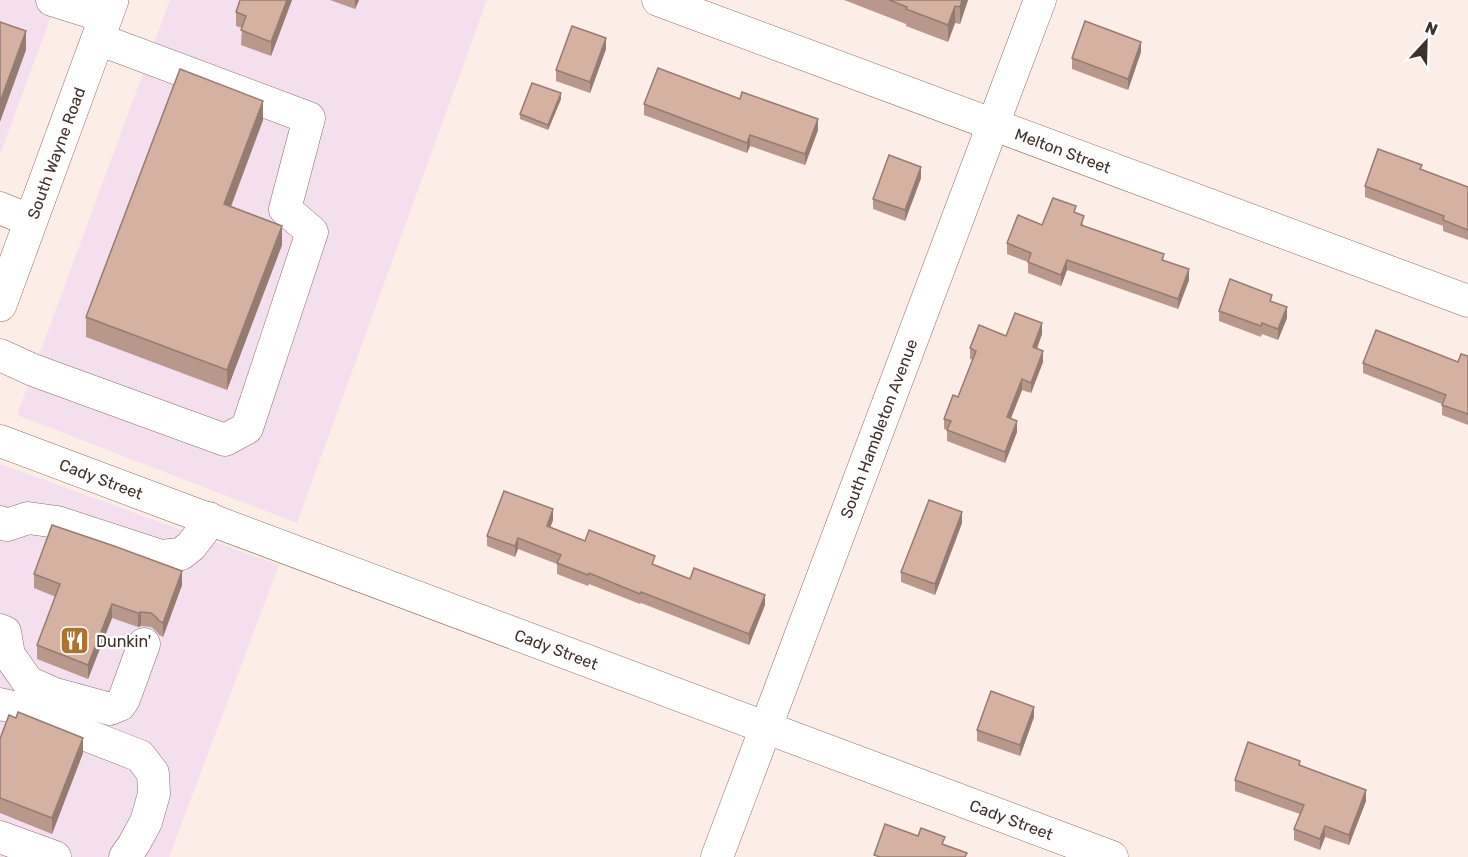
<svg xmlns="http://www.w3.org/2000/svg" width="1468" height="857" font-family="Rubik,sans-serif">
  <rect width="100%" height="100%" fill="#fcede6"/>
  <!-- commercial -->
  <g fill="#f4dfee">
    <polygon points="0,0 57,0 0,154"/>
    <polygon points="170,0 487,0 297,523 17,415"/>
    <polygon points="0,464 279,565 169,857 0,857"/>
  </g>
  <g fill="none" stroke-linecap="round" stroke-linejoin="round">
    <defs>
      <g id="minor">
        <polyline points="52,0 106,17"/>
        <path id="s1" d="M 658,0 L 1468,301"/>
        <polyline points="0,208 31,221"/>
        <polyline points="0,355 33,370 225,440 247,428 312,232 285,209 309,118 98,39"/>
        <path id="s2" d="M 0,441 L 1112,857"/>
        <polyline points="0,522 7,525 28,518 57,522 161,556 181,554 191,546 202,532 209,518"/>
        <polyline points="0,630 5,632 9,655 28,682 55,694 110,709 120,705 124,699 144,644"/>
        <polyline points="0,704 17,708 140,756 153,773 154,794 146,822 134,844 125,857"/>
        <polyline points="0,837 55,857"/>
        <path id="s3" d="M 717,857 L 1040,0"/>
      </g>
      <g id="major">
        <path id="s4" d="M 0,305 L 112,0"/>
      </g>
    </defs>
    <!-- minor casing -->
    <use href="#minor" stroke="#8f6e5f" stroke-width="33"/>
    <!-- major casing -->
    <use href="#major" stroke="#8f6e5f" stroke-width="34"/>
    <!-- minor -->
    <use href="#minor" stroke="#fff" stroke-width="32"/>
    <!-- major -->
    <use href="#major" stroke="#fff" stroke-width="33"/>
  </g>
  <!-- wall -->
  <g fill="#b7988b">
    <polygon points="240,0 292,0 271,56 241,45 242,28 236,26 236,12"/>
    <polygon points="330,0 359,0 355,9"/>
    <polygon points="844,0 968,0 960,24 955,23 948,42 906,26 906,24"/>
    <polygon points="606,49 590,93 556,81 556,70"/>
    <polygon points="1141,52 1128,90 1072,69 1072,58"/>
    <polygon points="561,99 548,130 520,119 520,114"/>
    <polygon points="644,104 818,130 805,165 750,146 747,153 644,115"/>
    <polygon points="263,120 231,207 282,245 227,390 86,337 86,317"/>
    <polygon points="1422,170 1468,187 1468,240 1443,231 1443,226 1365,197 1365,186"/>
    <polygon points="921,178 905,221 873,209 873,199"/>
    <polygon points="1076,213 1084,226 1164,260 1189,280 1178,309 1067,270 1061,286 1028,273 1028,262 1007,254 1007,243 1042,225"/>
    <polygon points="1272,301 1287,318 1278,340 1262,334 1261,337 1219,321 1219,311"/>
    <polygon points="1042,334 1037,349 1043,362 1031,393 1022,390 1011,418 1017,432 1005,463 947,441 947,430 944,429 944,419 958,397 973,360 970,359 970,348 1006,336"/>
    <polygon points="1468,356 1468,425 1442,415 1442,404 1363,373 1363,363 1458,362"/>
    <polygon points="553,520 550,527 585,541 655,565 690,579 765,605 749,645 641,603 640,604 589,584 588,586 557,574 557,564 518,549 515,557 487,546 487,536"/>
    <polygon points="962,523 935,595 901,582 901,572"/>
    <polygon points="34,574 182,585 163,637 159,635 157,632 151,627 141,626 138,627 112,618 88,679 37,659 37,645 56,597 34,588"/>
    <polygon points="1034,717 1020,756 977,741 977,730"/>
    <polygon points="0,739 83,753 52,834 0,813"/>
    <polygon points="1300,765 1366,801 1349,845 1325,837 1320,850 1294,840 1294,829 1300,814 1235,791 1235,780"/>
  </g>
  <!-- shaded-wall -->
  <g fill="#957c71">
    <polygon points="287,0 292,0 271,56 271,42"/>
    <polygon points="355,0 359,0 355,9"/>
    <polygon points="962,0 968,0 960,24 960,7"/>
    <polygon points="955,6 955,23 948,42 948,25"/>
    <polygon points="26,31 26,50 0,122 0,102"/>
    <polygon points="606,38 606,49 590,93 590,82"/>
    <polygon points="1141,42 1141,52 1128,90 1128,79"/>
    <polygon points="561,93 561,99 548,130 548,125"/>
    <polygon points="263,101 263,120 224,224 224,204"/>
    <polygon points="818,119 818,130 805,165 805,154"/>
    <polygon points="750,135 750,146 747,153 747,143"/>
    <polygon points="921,167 921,178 905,221 905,210"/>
    <polygon points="282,226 282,245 227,390 227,370"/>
    <polygon points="1067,260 1067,270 1061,286 1061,275"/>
    <polygon points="1189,269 1189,280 1178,309 1178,299"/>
    <polygon points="1287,307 1287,318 1278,340 1278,329"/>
    <polygon points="1042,323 1042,334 1033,358 1033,347"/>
    <polygon points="1043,351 1043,362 1031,393 1031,383"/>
    <polygon points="1022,379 1022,390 1007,428 1007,417"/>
    <polygon points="1017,421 1017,432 1005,463 1005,452"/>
    <polygon points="553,509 553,520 547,537 547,526"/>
    <polygon points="962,512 962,523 935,595 935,584"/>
    <polygon points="518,538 518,549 515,557 515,546"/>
    <polygon points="182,571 182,585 163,637 163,623"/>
    <polygon points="765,595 765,605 749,645 749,634"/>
    <polygon points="112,604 112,618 88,679 88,665"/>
    <polygon points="141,612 141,626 138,627 138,613"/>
    <polygon points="1034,707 1034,717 1020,756 1020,745"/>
    <polygon points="83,738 83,753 52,834 52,818"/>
    <polygon points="1366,790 1366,801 1349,845 1349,835"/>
    <polygon points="1325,826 1325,837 1320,850 1320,839"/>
  </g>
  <!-- building -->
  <g fill="#d5b1a2" stroke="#957c71" stroke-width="1.5">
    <polygon points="240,0 287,0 271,42 241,30 246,16 236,12"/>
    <polygon points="889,0 962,0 960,7 955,6 948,25 906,9 907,7"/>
    <polygon points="1085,21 1141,42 1128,79 1072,58"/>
    <polygon points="0,22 26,31 0,102"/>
    <polygon points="572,26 606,38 590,82 556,70"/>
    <polygon points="658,68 740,99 742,92 818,119 805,154 750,135 747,143 644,104"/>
    <polygon points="180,69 263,101 224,204 282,226 227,370 86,317"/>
    <polygon points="532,83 561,93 548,125 520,114"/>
    <polygon points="1378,149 1422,165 1420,169 1468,187 1468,230 1443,220 1444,216 1365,186"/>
    <polygon points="889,155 921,167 905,210 873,199"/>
    <polygon points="1053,198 1076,206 1074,212 1084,216 1081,225 1164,254 1162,260 1189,269 1178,299 1067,260 1061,275 1028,262 1031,253 1007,243 1018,215 1042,225"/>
    <polygon points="1230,279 1272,295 1270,301 1287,307 1278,329 1262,323 1261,326 1219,311"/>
    <polygon points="1015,313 1042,323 1033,347 1043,351 1031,383 1022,379 1007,417 1017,421 1005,452 947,430 951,421 944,419 953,395 958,397 976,351 970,348 979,325 1006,336"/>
    <polygon points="1376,330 1458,362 1461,354 1468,356 1468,414 1442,405 1446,395 1363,363"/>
    <polygon points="504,491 553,509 547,526 585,541 589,530 655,556 652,564 690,579 694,568 765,595 749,634 641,592 640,594 589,573 588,575 557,563 561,555 518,538 515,546 487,536"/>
    <polygon points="929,500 962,512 935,584 901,572"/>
    <polygon points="52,525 114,546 182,571 163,623 159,621 157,618 151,613 141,612 138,613 112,604 88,665 37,645 60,584 34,574"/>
    <polygon points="991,691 1034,707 1020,745 977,730"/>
    <polygon points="18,712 83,738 52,818 0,798 0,739 9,715 16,718"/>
    <polygon points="1248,742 1300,761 1299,765 1366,790 1349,835 1325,826 1320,839 1294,829 1304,805 1235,780"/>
    <polygon points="885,824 918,836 921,828 945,837 942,844 967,853 965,857 880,857 874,855"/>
  </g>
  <!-- icons -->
  <defs>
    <symbol id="restaurant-square" viewBox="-11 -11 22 22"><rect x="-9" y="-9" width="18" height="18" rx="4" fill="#ab7230" stroke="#fefefe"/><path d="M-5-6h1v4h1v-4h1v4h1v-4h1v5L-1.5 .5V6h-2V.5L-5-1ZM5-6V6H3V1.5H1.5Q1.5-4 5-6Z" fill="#fff"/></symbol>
  </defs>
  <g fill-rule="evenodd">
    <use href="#restaurant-square" x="58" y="624" width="33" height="33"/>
  </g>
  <g text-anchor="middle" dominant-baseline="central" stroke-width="4.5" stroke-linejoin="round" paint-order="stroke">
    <!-- street labels -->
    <g font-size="16" fill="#3f312a" stroke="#fefefe">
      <text stroke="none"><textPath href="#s1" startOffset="432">Melton Street</textPath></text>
      <text stroke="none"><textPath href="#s4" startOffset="162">South Wayne Road</textPath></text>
      <text stroke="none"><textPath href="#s3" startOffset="458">South Hambleton Avenue</textPath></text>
      <text stroke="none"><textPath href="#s2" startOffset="108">Cady Street</textPath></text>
      <text stroke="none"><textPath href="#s2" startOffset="594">Cady Street</textPath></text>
      <text stroke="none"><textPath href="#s2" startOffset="1080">Cady Street</textPath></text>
    </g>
    <!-- poi labels -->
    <g font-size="16" fill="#3f312a" stroke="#fefefe" text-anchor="start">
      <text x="96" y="641">Dunkin'</text>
    </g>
  </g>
  <!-- north arrow -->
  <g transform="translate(1426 42) rotate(22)" stroke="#fefefe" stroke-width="4.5" paint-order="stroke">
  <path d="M0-4.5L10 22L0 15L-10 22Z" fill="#3f312a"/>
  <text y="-9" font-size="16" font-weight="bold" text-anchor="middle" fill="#3f312a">N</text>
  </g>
</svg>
